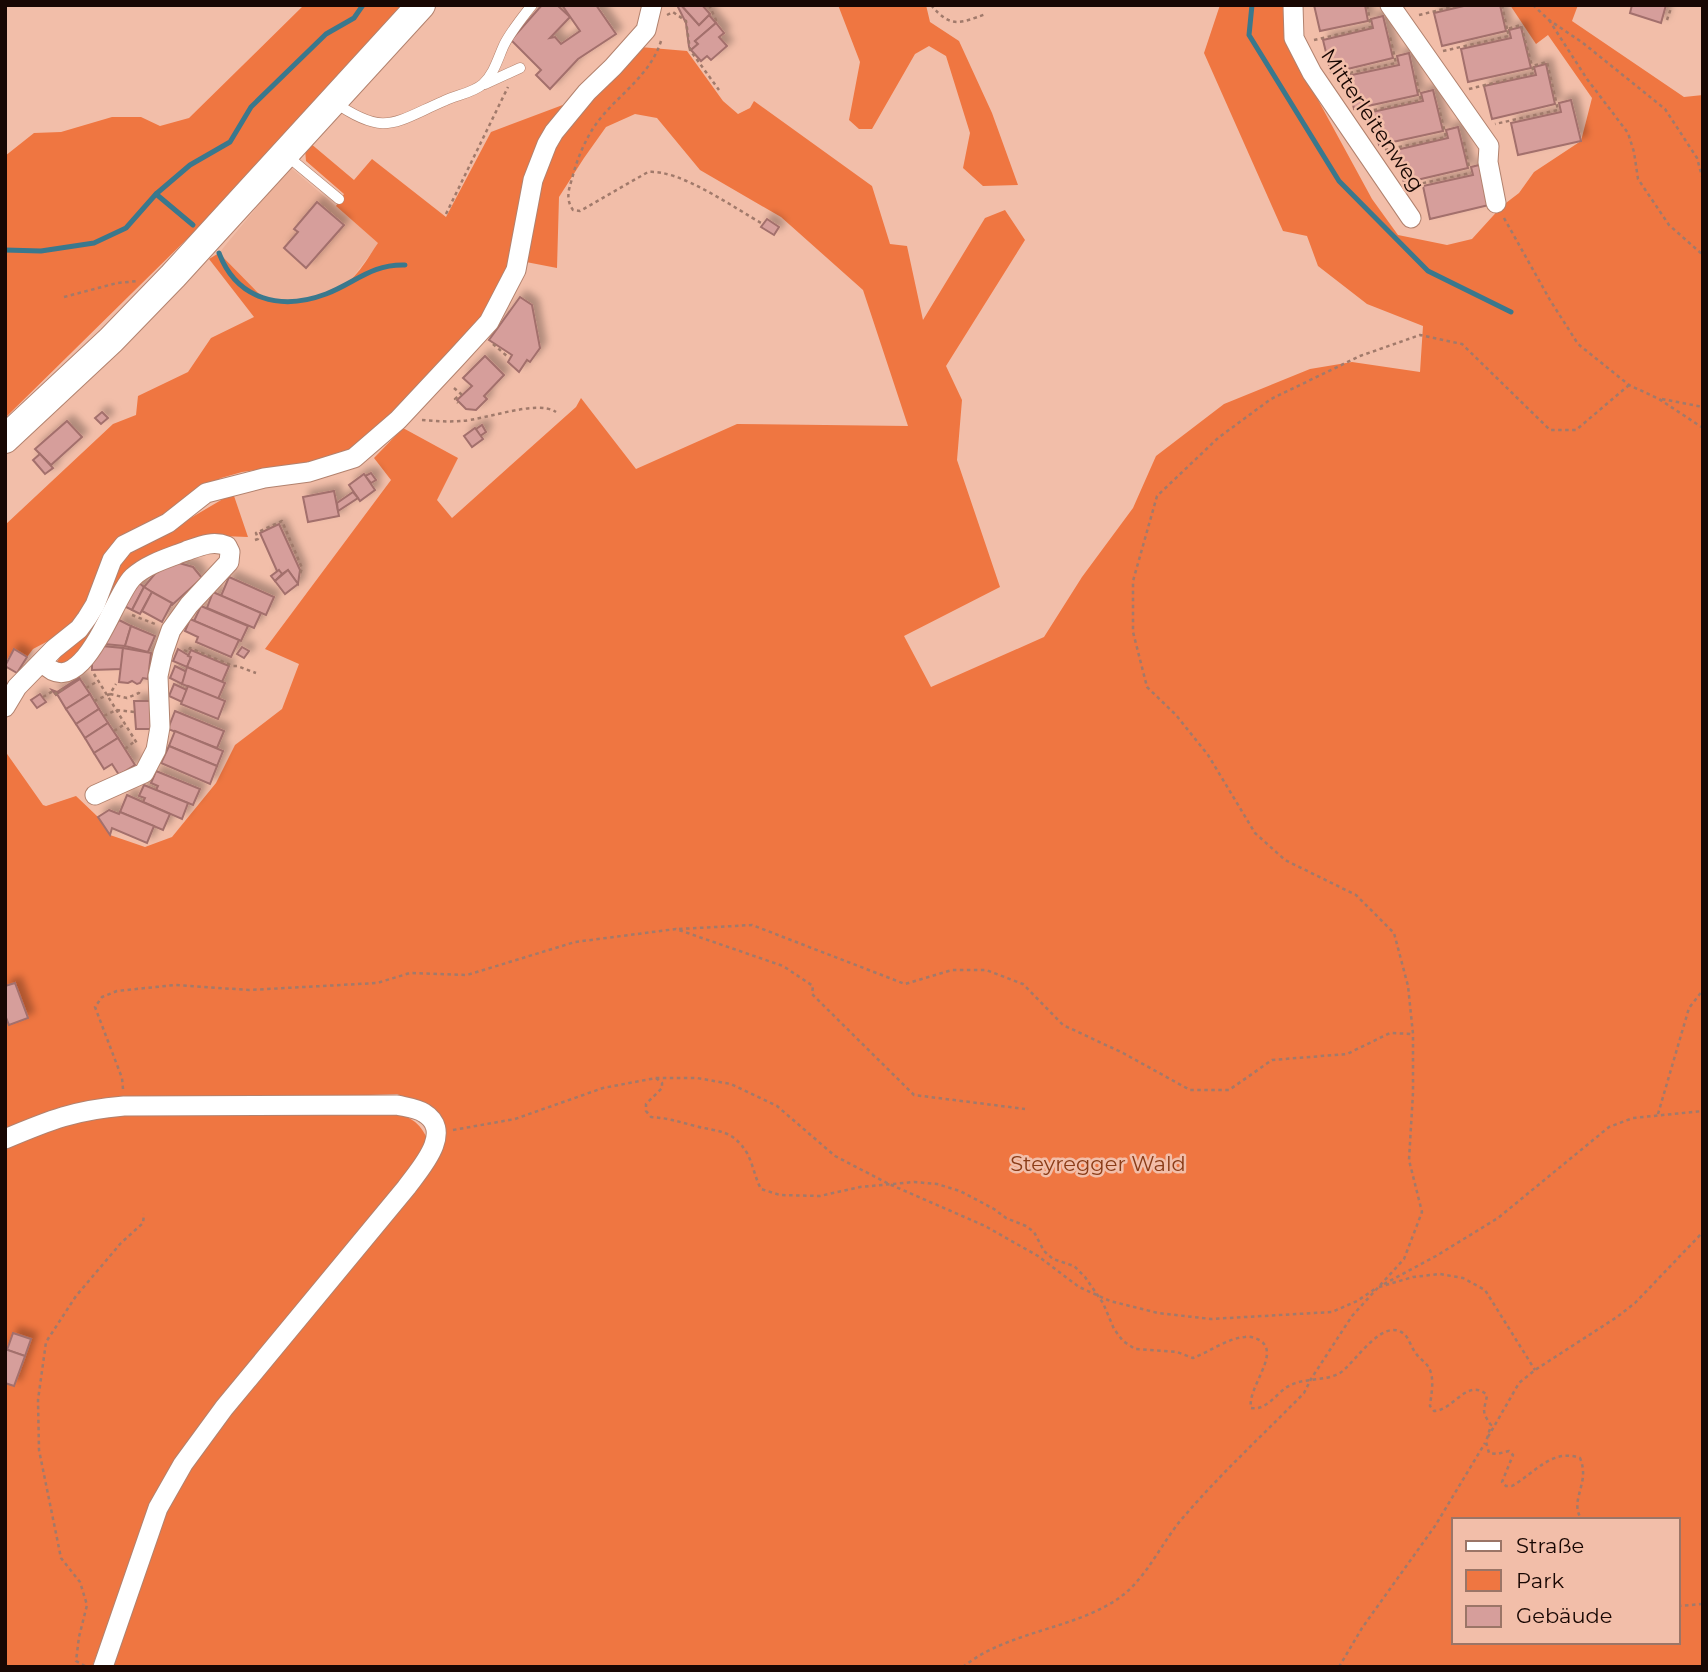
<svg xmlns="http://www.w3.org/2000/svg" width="1708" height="1672" font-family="Montserrat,sans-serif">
  <defs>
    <filter id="shadow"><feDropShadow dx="6" dy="-6" stdDeviation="3.5" flood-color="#0004"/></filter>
  </defs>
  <rect width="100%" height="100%" fill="#f2bea9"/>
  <!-- built -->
  <polygon fill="#edb29a" points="290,167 379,243 350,281 326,294 294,300 270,300 262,297 219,253"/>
  <!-- green -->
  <g fill="#ef7641" fill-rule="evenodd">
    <polygon points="304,5 407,5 194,232 5,418 5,156 34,133 61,132 112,117 141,117 160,126 189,118"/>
    <polygon points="838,5 926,5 930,22 959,41 992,113 1018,185 983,186 963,168 970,133 946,56 929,46 915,54 872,129 859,129 849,120 860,62"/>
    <path d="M 1220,5 L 1286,5 L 1287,43 L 1372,199 L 1398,235 L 1447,245 L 1472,239 L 1502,206 L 1519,193 L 1534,172 L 1581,141 L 1592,98 L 1548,35 L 1536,44 L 1510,5 L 1578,5 L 1572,21 L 1684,97 L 1703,95 L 1703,1667 L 110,1667 L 161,1509 L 217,1427 L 441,1149 L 423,1106 L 397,1094 L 213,1101 L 110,1097 L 77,1105 L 113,1112 L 386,1112 C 407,1116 417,1118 427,1138 L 420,1159 L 150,1515 L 92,1667 L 5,1667 L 5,751 L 43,805 L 46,806 L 76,796 L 98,817 L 110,835 L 145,847 L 172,837 L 216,783 L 235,745 L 282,709 L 299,664 L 265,649 L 391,480 L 374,458 L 403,428 L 458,458 L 437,500 L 452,518 L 576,407 L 581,398 L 636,469 L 737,424 L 908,426 L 863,290 L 781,217 L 700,170 L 657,118 L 635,114 L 606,127 L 584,158 L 559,197 L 557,268 L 526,262 C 531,233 533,201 542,173 C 556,125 607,82 640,47 L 687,51 L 723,101 L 738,114 L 750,108 L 754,101 L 872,186 L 890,244 L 907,246 L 923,320 L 985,218 L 1005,210 L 1025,240 L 946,366 L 962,400 L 957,460 L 1000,587 L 904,636 L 931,687 L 1044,637 L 1082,577 L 1133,508 L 1156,456 L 1224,404 L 1310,369 L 1352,362 L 1420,372 L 1423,326 L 1367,304 L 1318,266 L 1307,236 L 1283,231 L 1204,53 ZM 1454,1520 L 1678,1520 L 1678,1642 L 1454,1642 Z"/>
    <path d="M 568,103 L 539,142 L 531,159 L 518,232 L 501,287 L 489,310 L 386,422 L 339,459 L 242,472 L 221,478 L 190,496 L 152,526 L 89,601 L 67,631 L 33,649 L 27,657 L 14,649 L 5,663 L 5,525 L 113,424 L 136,415 L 138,396 L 188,372 L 211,338 L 254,317 L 209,259 L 219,253 L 262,297 C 287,307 326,300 347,283 C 360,273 369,256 378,243 L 336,206 L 344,194 L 306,161 L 305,149 L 310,143 L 354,180 L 372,159 L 446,217 L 491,132 Z"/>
    <polygon points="233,493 248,537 222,536 157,554 106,613 69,666 57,662 125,552 167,532"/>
  </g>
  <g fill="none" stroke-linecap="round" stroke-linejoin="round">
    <!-- stream -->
    <g stroke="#3a788d" stroke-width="5">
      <polyline points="1252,5 1249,35 1339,181 1428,271 1511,312"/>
      <polyline points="156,194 193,225"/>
      <polyline points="5,250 41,251 94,243 126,228 156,194 190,165 230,142 251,107 326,34 354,18 363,5"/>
      <path d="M 219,253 C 237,300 281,311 326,294 C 355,283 371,264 405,265"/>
    </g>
  </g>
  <!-- building -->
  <g fill="#d69e9b" stroke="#a36f6c" stroke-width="2" filter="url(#shadow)">
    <polygon points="542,5 557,5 570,17 550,38 555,37 561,44 580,31 562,5 596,5 616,34 578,59 550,89 536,75 541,70 511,40"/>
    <polygon points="677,5 681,5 699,25 709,15 716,23 695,41 698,44 691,50 689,47 686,23"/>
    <polygon points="681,5 702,5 710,14 699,25"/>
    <polygon points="1314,5 1365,5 1368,21 1320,31"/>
    <polygon points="1468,5 1500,5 1506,31 1442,46 1434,13"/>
    <polygon points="1632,5 1666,5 1661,23 1630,13"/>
    <polygon points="1383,16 1393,58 1331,73 1323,40 1373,28 1371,19"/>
    <polygon points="716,23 724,33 719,37 727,46 711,60 707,56 701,61 691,50 698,44 695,41"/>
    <polygon points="1521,27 1531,68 1468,82 1461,49 1511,38 1509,30"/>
    <polygon points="1409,53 1418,95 1354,109 1347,76 1399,65 1397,56"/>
    <polygon points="1546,64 1555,104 1492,119 1484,86 1536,75 1534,67"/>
    <polygon points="1433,90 1443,131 1379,145 1372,112 1423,101 1421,93"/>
    <polygon points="1571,100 1581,141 1518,155 1511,123 1561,112 1559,103"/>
    <polygon points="1458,127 1468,168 1404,183 1396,150 1448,138 1446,130"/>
    <polygon points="1483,164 1493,204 1430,219 1423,186 1473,175 1471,167"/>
    <polygon points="317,202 344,225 306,268 284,248 298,232 294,229"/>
    <polygon points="767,219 779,227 774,235 761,227"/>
    <polygon points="520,297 532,305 540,348 530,362 527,360 519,372 508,362 512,355 489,340"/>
    <polygon points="485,356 504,375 484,396 487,399 476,410 466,409 457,400 472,386 463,378"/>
    <polygon points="102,412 108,418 101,424 95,418"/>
    <polygon points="67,421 82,437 51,465 35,449"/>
    <polygon points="482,425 486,432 480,436 476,429"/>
    <polygon points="475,428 483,439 472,447 464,436"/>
    <polygon points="40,454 53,468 45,474 33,460"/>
    <polygon points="371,473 376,480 371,483 365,476"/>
    <polygon points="364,474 375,490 360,501 349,485"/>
    <polygon points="334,491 339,516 308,522 303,497"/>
    <polygon points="353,492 358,498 338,511 337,503"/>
    <polygon points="279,524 300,570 298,584 288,570 282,574 277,571 260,533"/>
    <polygon points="179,563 193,567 202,578 172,605 144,587 158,570"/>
    <polygon points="279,570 282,574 275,581 271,576"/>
    <polygon points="288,570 298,584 285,594 275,581"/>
    <polygon points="229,577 274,597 266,615 221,596"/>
    <polygon points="138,582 144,587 132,610 124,606"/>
    <polygon points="144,587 152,592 140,614 132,610"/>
    <polygon points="152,592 172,603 162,622 142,611"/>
    <polygon points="213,592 261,613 254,628 207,608"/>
    <polygon points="201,606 248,626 241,641 194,621"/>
    <polygon points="190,619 239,640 231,657 196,642 198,637 185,631"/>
    <polygon points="119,620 131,626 125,646 104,644"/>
    <polygon points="131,626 155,636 148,652 125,646"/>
    <polygon points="102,646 123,648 122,669 92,670 92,663"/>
    <polygon points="242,647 249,651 244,658 237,654"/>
    <polygon points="123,648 151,653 148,679 143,678 140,683 137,684 132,681 128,683 119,682"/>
    <polygon points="14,649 27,657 17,673 5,666"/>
    <polygon points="178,649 191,657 187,667 173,661"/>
    <polygon points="191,650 229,666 222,682 187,667 191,657 188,656"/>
    <polygon points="175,666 187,672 182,684 170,678"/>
    <polygon points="187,667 225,683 218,699 182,684"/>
    <polygon points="80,677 56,695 52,690 57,692"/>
    <polygon points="80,679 90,694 66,709 57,694"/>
    <polygon points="174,684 187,690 182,702 169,696"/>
    <polygon points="188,686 225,701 218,719 181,704"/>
    <polygon points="40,694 46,702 37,708 31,700"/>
    <polygon points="90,694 99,709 76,724 66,709"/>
    <polygon points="134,701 150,701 151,729 136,729"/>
    <polygon points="99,709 108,723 85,738 76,724"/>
    <polygon points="175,711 224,731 217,748 168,729"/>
    <polygon points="108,723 118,738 94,753 85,738"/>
    <polygon points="175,731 223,751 217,766 169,746"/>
    <polygon points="118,738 135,765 119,775 112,764 104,769 94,753"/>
    <polygon points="169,746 217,766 210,784 161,763"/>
    <polygon points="156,771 200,789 193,805 156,790 158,786 151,783"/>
    <polygon points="144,785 188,803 182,819 143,802 145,798 139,796"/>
    <polygon points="127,795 170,814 163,830 120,812"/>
    <polygon points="109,810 119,814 120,812 154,826 147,843 112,828 110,835 98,817"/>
    <polygon points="15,983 28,1018 9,1025 5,1015 5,986"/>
    <polygon points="13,1333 31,1339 25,1356 7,1350"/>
    <polygon points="5,1349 25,1356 14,1386 5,1383"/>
  </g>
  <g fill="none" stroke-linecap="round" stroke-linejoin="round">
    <defs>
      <g id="lane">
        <polyline points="485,84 520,68"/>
        <path d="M 334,102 C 385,137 393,123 444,101 C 456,95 473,93 483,84 C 494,74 498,58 504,45 C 511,31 522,18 532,5"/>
        <polyline points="286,155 339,199"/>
      </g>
      <g id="street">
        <polyline points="1293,5 1294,38 1312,73 1411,218"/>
        <polyline points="1390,5 1489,146 1488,162 1496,203"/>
        <path d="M 42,662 C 82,707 113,596 133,577 C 147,564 168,558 186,551 C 200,546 213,540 227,546 L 230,552 L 229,562 L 189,605 L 171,630 L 163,653 L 158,676 L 160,727 L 156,750 L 144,773 L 95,795"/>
        <polyline points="5,707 17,687 54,649 79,629 87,618 95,605 112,560 124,545 168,523 206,493 264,478 309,472 354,458 398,420 456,358 489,322 516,270 533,180 547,144 554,132 587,92 613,67 646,30 652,5"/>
        <path d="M 5,1139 C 50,1120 75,1110 124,1106 L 397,1105 C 405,1107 417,1108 424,1113 C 455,1132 419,1170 406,1188 L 224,1408 L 183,1464 L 158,1508 L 103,1667"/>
      </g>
      <polyline id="secondary" points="5,439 111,340 173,276 421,5"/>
    </defs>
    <!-- lane casing -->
    <use href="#lane" stroke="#b2826e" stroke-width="11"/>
    <!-- street casing -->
    <use href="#street" stroke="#b2826e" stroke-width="21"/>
    <!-- secondary casing -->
    <use href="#secondary" stroke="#b2826e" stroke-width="30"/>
    <!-- path -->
    <g stroke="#a17a6b" stroke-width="2.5" stroke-dasharray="3.5 3.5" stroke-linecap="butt">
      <polyline points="709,5 716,20 714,22"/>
      <path d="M 931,5 C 951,29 960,23 986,14"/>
      <polyline points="1502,5 1507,29"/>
      <polyline points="1533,5 1549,20 1583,43 1665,109 1697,158 1703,180"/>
      <polyline points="667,15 673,12 686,21 690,50 719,90"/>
      <polyline points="1419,15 1460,5"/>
      <polyline points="1549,20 1587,79 1628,133 1634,152 1638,179 1669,225 1703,255"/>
      <polyline points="1667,20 1672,5"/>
      <polyline points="1314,40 1371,27 1367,5"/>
      <path d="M 661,41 C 649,79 612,98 592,130 C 583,145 576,162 572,179 C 568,191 566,200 573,210 L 580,211 L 648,172 C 680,169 734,208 763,224"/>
      <polyline points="1443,51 1509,36 1507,29 1521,25 1532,66"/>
      <polyline points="1336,76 1396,63 1390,37"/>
      <polyline points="1469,89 1534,73 1532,66 1547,62 1558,110 1495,124"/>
      <polyline points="1360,113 1421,100 1415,74"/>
      <polyline points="1464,142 1469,167"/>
      <polyline points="1385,150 1446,137 1439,108"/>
      <polyline points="1409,186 1471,173"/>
      <polyline points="446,214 508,87"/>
      <polyline points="1504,218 1550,300 1578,344 1629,385 1659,399 1703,428"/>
      <polyline points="64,297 117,283 138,281"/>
      <polyline points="493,344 508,357"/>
      <polyline points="454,388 461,394 455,399 458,403"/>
      <polyline points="1662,399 1703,407"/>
      <path d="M 422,420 C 435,421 448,422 461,421 C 485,420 537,399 556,412"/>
      <polyline points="255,540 258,539 256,533 282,521 302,568 300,574"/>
      <polyline points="132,615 155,624"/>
      <polyline points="184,650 188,652 190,648 233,666 237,666 256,673"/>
      <polyline points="94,674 138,745"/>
      <polyline points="86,688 98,681"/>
      <polyline points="110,694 127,698 139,693 140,689"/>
      <polyline points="43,697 53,691 56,694 63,689"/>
      <polyline points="94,701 110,694 116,684"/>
      <polyline points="104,716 116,710 135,712"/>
      <polyline points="114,731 125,724"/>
      <polyline points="125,749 135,741"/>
      <polyline points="679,929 752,925 905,984 952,970 986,970 1023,984 1063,1025 1123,1053 1190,1090 1229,1090 1272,1060 1347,1054 1390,1033 1413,1034"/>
      <path d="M 656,1078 L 662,1083 L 662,1088 L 646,1104 L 646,1111 L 651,1117 C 668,1118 680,1122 695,1126 C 719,1132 732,1129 747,1153 C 753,1164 755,1178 761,1189 L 780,1195 L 820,1196 L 860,1187 L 914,1182 L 937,1184 L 960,1191 L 994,1209 L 1006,1218 L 1026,1226 L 1034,1232 L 1044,1251 L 1053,1259 L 1074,1266 L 1085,1277 L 1103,1303 L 1114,1329 L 1123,1341 L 1135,1349 L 1177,1352 L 1193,1358 C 1209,1352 1228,1338 1245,1337 C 1250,1336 1256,1338 1261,1341 C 1280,1355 1247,1388 1251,1408 C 1266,1411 1276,1394 1287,1387 C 1303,1377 1324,1382 1340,1373 C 1355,1363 1383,1316 1404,1334 C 1409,1338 1411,1347 1415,1352 C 1419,1359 1426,1362 1429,1368 C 1435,1379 1431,1395 1430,1406 L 1434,1411 C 1453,1411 1467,1377 1487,1395 C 1485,1410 1480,1410 1491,1425 L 1486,1442 L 1489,1453 L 1497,1454 L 1509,1451 L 1513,1455 L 1502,1482 L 1506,1486 L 1512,1486 C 1535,1473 1552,1448 1580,1458 C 1591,1484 1568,1500 1582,1520"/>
      <polyline points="123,1089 122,1078 95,1007 102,997 117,991 175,985 249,990 377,983 410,973 467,975 575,942 676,929 783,966 813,986 812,994 914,1095 1025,1109"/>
      <polyline points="1658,1114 1689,1008 1703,990"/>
      <polyline points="453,1130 515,1119 603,1088 656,1078 697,1078 731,1084 777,1106 835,1156 889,1184 985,1226 1038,1256 1079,1287 1110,1301 1158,1313 1211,1319 1332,1312 1357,1301 1375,1289"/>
      <polyline points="1384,1284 1436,1256 1498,1218 1609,1127 1633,1118 1703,1111"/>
      <polyline points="1379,1287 1413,1277 1440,1274 1463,1278 1485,1290 1535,1370"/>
      <polyline points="1488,1437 1519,1383 1535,1370 1617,1317 1635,1303 1703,1232"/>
      <polyline points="1678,1606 1703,1604"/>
      <polyline points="85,1666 76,1661 79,1637 87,1605 80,1582 61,1558 39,1450 38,1400 46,1342 76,1296 121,1243 143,1223 144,1214"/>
      <path d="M 963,1667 C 1008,1630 1080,1629 1123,1595 C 1148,1575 1161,1544 1181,1520 C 1219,1475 1263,1435 1304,1393 L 1311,1379 L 1352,1316 L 1404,1259 L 1422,1212 L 1409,1160 L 1413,1093 L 1413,1034 L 1408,986 L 1394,933 L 1356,895 L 1285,860 L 1255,833 L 1208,755 L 1176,715 L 1147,687 L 1133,632 L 1133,581 L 1157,496 L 1218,438 L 1271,399 L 1360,356 L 1420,335 L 1462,344 L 1550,430 L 1576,430 L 1629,385"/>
      <polyline points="1339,1667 1362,1628 1435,1526 1485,1443"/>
    </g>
    <!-- lane -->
    <use href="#lane" stroke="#fff" stroke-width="10"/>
    <!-- street -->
    <use href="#street" stroke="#fff" stroke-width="19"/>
    <!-- secondary -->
    <use href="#secondary" stroke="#fff" stroke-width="28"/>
  </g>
  <g text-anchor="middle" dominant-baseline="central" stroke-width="5" stroke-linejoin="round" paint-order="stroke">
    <!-- street labels -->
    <g font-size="21" fill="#180703" stroke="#f2bea9">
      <text transform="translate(1373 120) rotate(56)">Mitterleitenweg</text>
    </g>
    <!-- park labels -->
    <g font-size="21" fill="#8b3c17" stroke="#f2bea9">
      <text x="1098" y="1163">Steyregger Wald</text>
    </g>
  </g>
  <!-- border -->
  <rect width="1708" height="1672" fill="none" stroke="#180703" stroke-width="14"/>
  <!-- legend -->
  <rect x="1452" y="1518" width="228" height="126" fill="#f2bea9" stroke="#9b7567" stroke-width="2"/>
  <rect x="1466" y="1541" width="35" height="10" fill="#ffffff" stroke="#9b7567" stroke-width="2"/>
  <text x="1516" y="1553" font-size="21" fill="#180703">Straße</text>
  <rect x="1466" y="1570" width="35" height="21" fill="#ef7641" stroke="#9b7567" stroke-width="2"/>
  <text x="1516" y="1588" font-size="21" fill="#180703">Park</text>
  <rect x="1466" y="1606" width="35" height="21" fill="#d69e9b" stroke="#9b7567" stroke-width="2"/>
  <text x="1516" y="1623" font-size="21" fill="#180703">Gebäude</text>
</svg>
